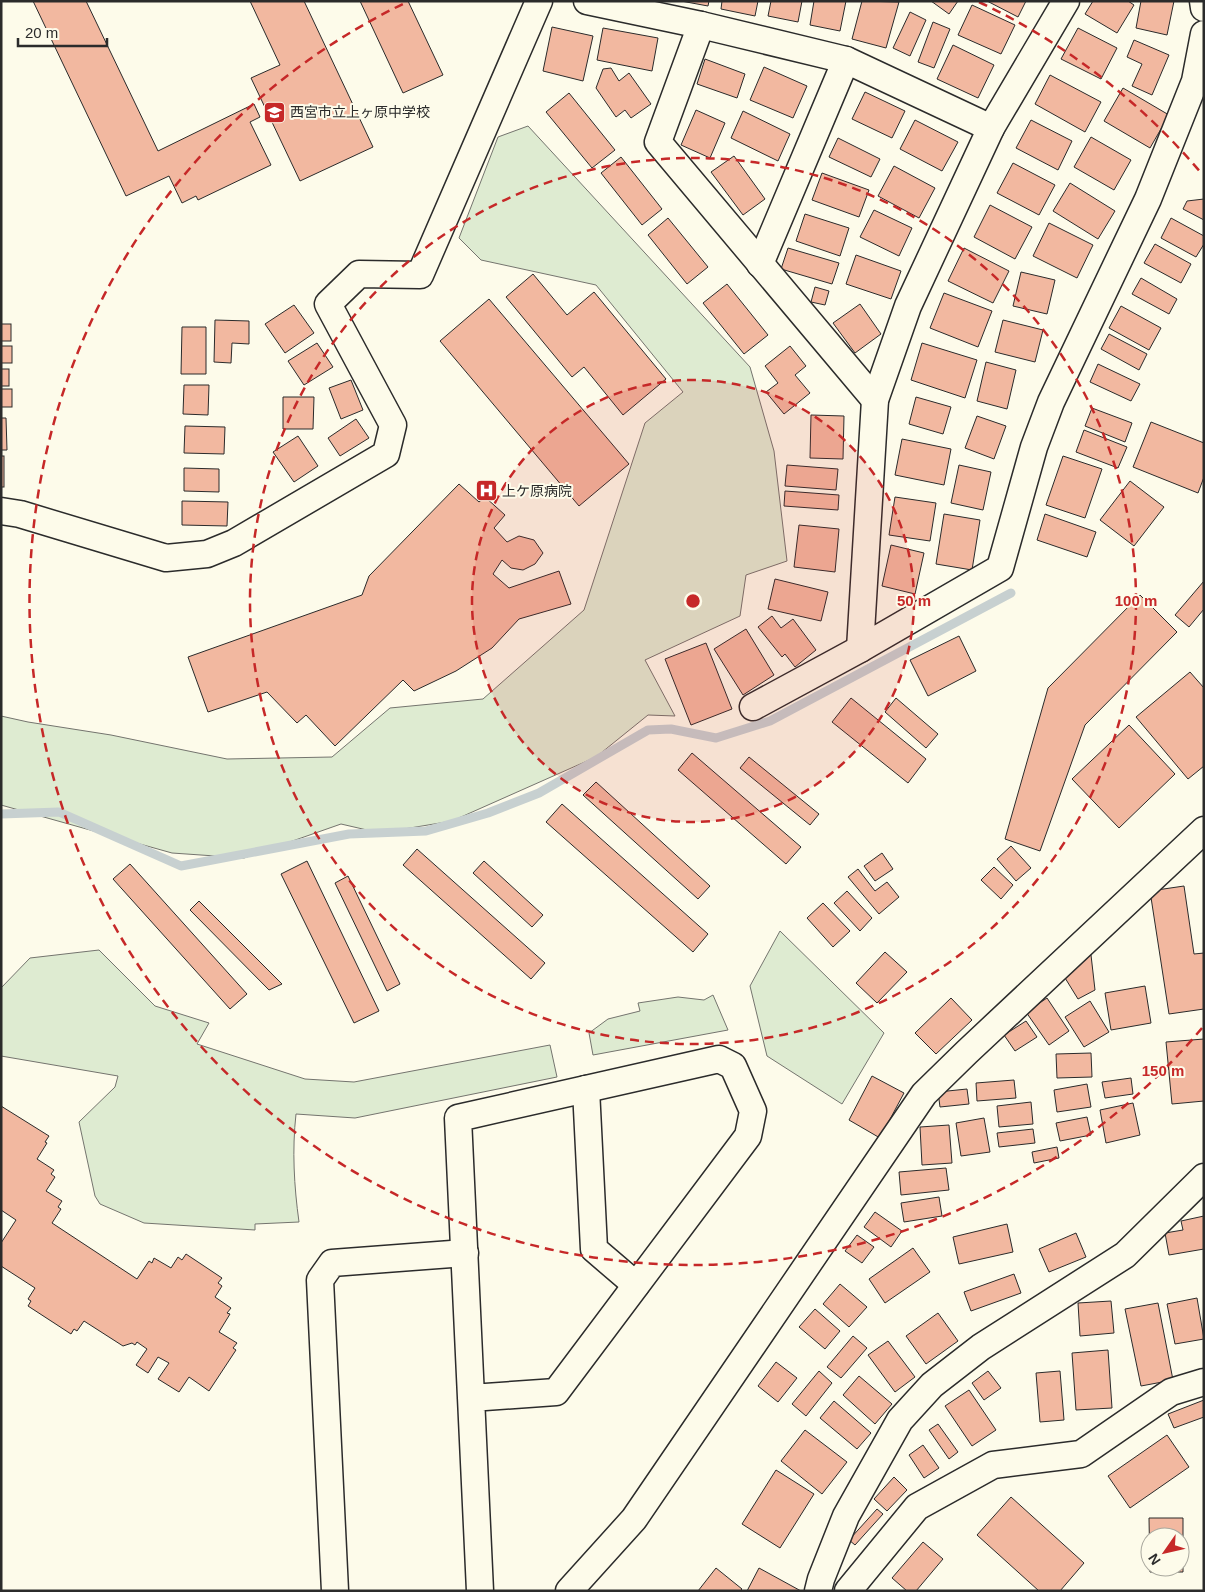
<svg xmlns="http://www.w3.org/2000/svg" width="1205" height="1592" font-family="Helvetica,'Noto Sans JP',sans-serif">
  <rect width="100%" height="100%" fill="#fdfbea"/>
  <!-- green -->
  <g fill="#deebd1" stroke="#74746e">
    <polygon points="528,126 750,367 774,451 787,561 746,575 740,616 645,660 675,716 648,715 596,757 452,821 380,833 341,824 244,858 172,853 1,805 1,716 28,722 111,735 227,759 332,757 390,708 483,699 584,610 645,423 683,392 596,285 481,260 459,238 498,137"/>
    <polygon points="780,931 884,1033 842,1104 767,1056 750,986"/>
    <path d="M 99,950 L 155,1006 L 209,1023 L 197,1044 L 305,1079 L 354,1082 L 550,1045 L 557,1077 L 355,1118 L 296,1114 C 292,1150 294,1186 299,1222 L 255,1224 L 255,1230 L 144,1223 L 100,1204 L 95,1196 L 79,1122 L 115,1087 L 118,1076 L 1,1056 L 1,988 L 30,958 Z"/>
    <polygon points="713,995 728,1030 593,1055 589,1033 608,1019 640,1011 638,1003 678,997 704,1000"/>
  </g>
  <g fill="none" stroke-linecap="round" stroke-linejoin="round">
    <!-- stream -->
    <polyline stroke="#c7d0d0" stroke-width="9" points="1,814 59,812 181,866 349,834 426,831 488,813 539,793 648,730 671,729 716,738 770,721 1011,593"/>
  </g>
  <!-- building -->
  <g fill="#f2b8a0" stroke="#2b2b2b" fill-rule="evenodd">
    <polygon points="33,1 86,1 158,151 254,104 260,117 250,122 271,165 198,200 196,196 182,203 169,176 126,196"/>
    <polygon points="250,1 304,1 373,147 300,181 251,78 280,65"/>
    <polygon points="360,1 408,1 443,75 403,93"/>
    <polygon points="681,1 709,1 708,6"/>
    <polygon points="722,1 758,1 755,16 721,9"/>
    <polygon points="771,1 802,1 798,22 768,16"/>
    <polygon points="814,1 846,1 840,31 810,25"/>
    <polygon points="862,1 899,2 886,48 852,39"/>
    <polygon points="931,1 958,1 949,14"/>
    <polygon points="987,1 1026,1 1018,17"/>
    <polygon points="1093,1 1128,1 1134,5 1117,33 1085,14"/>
    <polygon points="1141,1 1174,1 1167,35 1136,28"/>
    <polygon points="972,5 1015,25 1001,54 958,35"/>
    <polygon points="910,12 926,20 910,56 893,48"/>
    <polygon points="933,22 950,29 934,68 918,62"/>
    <polygon points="552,27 593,36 583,81 543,71"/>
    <polygon points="603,28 658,38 652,71 597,60"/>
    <polygon points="1078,28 1117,48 1101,79 1061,59"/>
    <polygon points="1134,40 1169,55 1152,95 1132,86 1142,64 1127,57"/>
    <polygon points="953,45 994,65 978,98 937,79"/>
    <polygon points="705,59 745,74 737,98 697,84"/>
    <polygon points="764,67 807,86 793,118 750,100"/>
    <polygon points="611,68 619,81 629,73 651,104 631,118 625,110 616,117 596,88 603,69"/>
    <polygon points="1050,75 1101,102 1085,132 1035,104"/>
    <polygon points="1123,88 1169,115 1150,148 1104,121"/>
    <polygon points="865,92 905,111 892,138 852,119"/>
    <polygon points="569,93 615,150 592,168 546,112"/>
    <polygon points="696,110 725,123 710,158 681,145"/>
    <polygon points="743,111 790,134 778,161 731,138"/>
    <polygon points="915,120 958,142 942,171 900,149"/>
    <polygon points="1031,120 1072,141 1058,170 1016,148"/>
    <polygon points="1091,137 1131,160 1114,190 1074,167"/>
    <polygon points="838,138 880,159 871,177 829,157"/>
    <polygon points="734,156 765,199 743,215 711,172"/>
    <polygon points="621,157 662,209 642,225 601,173"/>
    <polygon points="1013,163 1055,185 1039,215 997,193"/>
    <polygon points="894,166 935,188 919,218 878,196"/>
    <polygon points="822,173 869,190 859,217 812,200"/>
    <polygon points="1070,183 1115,211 1098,239 1053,211"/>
    <polygon points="1204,199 1204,220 1183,209 1187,201"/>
    <polygon points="990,205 1032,227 1015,259 974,237"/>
    <polygon points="874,210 912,228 899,256 860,237"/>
    <polygon points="805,214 849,228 840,256 796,241"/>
    <polygon points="668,218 708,267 687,284 648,235"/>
    <polygon points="1171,218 1204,236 1204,244 1196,257 1161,238"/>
    <polygon points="1049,223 1093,245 1077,278 1033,256"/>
    <polygon points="1155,244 1191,264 1181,283 1144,263"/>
    <polygon points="788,248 839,263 832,284 781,269"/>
    <polygon points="964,248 1009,271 993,303 948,281"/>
    <polygon points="856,255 901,271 891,299 846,284"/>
    <polygon points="1021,272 1055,280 1047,314 1013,306"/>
    <polygon points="533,274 567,315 594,292 666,379 623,415 584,367 572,377 506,297"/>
    <polygon points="1141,278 1177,299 1169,314 1132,294"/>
    <polygon points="727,284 768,335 744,354 703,303"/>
    <polygon points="815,287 829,291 825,305 811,302"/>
    <polygon points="944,293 992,311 978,347 930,328"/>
    <polygon points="489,299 629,464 579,506 440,341"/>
    <polygon points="860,304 881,334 855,353 833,323"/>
    <polygon points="294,305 314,333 285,353 265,324"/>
    <polygon points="1121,306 1161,328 1149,350 1109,328"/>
    <polygon points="215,320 249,321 249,344 232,343 231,363 214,362"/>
    <polygon points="1003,320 1043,330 1035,362 995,352"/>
    <rect x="1" y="324" width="10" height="17"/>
    <polygon points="182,327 206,327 206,374 181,374"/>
    <polygon points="1109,334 1147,354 1139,370 1101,349"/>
    <polygon points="317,343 333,367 304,385 288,361"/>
    <polygon points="922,343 977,360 965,398 911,380"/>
    <rect x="1" y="346" width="11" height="17"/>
    <polygon points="790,346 806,366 795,375 810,393 784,414 766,392 778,383 765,366"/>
    <polygon points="986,362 1016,370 1007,409 977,401"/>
    <polygon points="1098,364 1140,384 1131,401 1090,382"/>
    <rect x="1" y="369" width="8" height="17"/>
    <polygon points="351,380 363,410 341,419 329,388"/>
    <polygon points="184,385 209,385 208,415 183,414"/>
    <rect x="1" y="389" width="11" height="18"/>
    <polygon points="283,397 314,397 313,429 283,429"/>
    <polygon points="916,397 951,407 943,434 909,424"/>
    <polygon points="1092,408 1132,423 1125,442 1085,426"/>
    <polygon points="811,415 844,416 843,459 810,458"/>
    <polygon points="977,416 1006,426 994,459 965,448"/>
    <polygon points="1,418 6,418 7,450 1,450"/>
    <polygon points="356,419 369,438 340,456 328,438"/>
    <polygon points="1151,422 1204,443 1204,477 1198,493 1133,467"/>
    <polygon points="185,426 225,427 224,454 184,453"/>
    <polygon points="1084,430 1127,447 1118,468 1076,452"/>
    <polygon points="298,436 318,466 294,482 273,452"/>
    <polygon points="902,439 951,449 944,485 895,475"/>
    <rect x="1" y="456" width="3" height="31"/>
    <polygon points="1063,456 1102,469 1085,518 1046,505"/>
    <polygon points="787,465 838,469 836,490 785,486"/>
    <polygon points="959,465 991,472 983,510 951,503"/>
    <polygon points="184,468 219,469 219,492 184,491"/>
    <polygon points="1130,481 1164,507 1134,546 1100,520"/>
    <polygon points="459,484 479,502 485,497 505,515 494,528 507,542 519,536 534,540 543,553 535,564 523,570 511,568 502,560 493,574 509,588 559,571 571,604 519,619 492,648 456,671 414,691 403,680 335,746 306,715 297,723 267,692 208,712 188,657 362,595 369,576"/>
    <polygon points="785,491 839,495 838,510 784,506"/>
    <polygon points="895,497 936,503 930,541 889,535"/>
    <polygon points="182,501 228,502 227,526 182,525"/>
    <polygon points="944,514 980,520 972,570 936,564"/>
    <polygon points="1045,514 1096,532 1087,557 1037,540"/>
    <polygon points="799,525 839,529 835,572 794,567"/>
    <polygon points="891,545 924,553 915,594 882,586"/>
    <polygon points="775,579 828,592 821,621 768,609"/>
    <polygon points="1204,581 1204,609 1189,627 1175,615"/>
    <polygon points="1140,595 1177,632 1085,725 1040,851 1005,839 1048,688"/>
    <polygon points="772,616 781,628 793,619 816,650 795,667 785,654 782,657 758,627"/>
    <polygon points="746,629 774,675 743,695 714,649"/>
    <polygon points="959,636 976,671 928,696 910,660"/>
    <polygon points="706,643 732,709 691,725 665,659"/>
    <polygon points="1190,672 1204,688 1204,766 1188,779 1136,717"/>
    <polygon points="851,698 926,759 908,783 832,722"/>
    <polygon points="896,698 938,734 926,748 885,712"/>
    <polygon points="1129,725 1175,774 1119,828 1072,779"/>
    <polygon points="692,753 801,847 786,864 678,770"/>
    <polygon points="749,757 819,814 810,825 740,768"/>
    <polygon points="596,782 710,886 698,899 583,795"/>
    <polygon points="562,804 708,934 693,952 546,822"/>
    <polygon points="1011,846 1031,868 1016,881 997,859"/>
    <polygon points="417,849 545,963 531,979 403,865"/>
    <polygon points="882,853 893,869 875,881 864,866"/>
    <polygon points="307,861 379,1011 354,1023 281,874"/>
    <polygon points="484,861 543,915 532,927 473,873"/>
    <polygon points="130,864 247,994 230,1009 113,879"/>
    <polygon points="994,867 1013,885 1001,899 981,880"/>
    <polygon points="858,869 875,891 887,882 899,897 879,914 848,877"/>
    <polygon points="348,876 400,984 387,991 335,883"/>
    <polygon points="1184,886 1194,954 1204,953 1204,1009 1169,1014 1150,891"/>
    <polygon points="847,891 872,918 860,931 834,903"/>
    <polygon points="199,901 282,984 269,990 190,910"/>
    <polygon points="823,903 850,931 833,947 807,918"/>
    <polygon points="885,952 907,972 877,1003 856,983"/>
    <polygon points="1091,955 1095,990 1078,999 1062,973"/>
    <polygon points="1145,986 1151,1023 1111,1030 1105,993"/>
    <polygon points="951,998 972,1020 936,1054 915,1033"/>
    <polygon points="1047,998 1069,1031 1049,1045 1026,1012"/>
    <polygon points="1090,1001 1109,1032 1084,1047 1065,1017"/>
    <polygon points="1026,1021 1037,1037 1015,1051 1004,1035"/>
    <polygon points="1204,1039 1204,1101 1172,1104 1166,1042"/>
    <polygon points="1091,1053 1092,1077 1057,1078 1056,1054"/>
    <polygon points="872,1076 904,1093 880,1138 849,1120"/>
    <polygon points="1131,1078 1133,1094 1105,1098 1102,1082"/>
    <polygon points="1014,1080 1016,1098 977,1101 976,1083"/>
    <polygon points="1087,1084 1091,1107 1057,1112 1054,1090"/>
    <polygon points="967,1089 969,1104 940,1107 938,1092"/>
    <polygon points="1031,1102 1033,1124 999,1127 997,1106"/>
    <polygon points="1133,1103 1140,1135 1106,1143 1100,1110"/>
    <polygon points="1,1106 49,1136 45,1142 47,1143 37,1159 54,1170 51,1174 55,1177 46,1191 62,1201 58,1207 61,1209 52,1223 137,1279 149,1261 152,1263 154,1258 171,1268 178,1257 182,1260 186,1254 222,1278 218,1283 222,1286 215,1297 231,1308 227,1313 230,1314 219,1332 237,1343 233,1348 236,1350 209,1391 189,1377 179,1392 158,1379 169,1363 158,1357 148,1373 136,1365 147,1349 137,1342 135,1345 132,1343 123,1346 84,1321 77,1331 74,1329 71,1334 28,1306 31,1301 28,1299 35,1288 1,1266 1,1243 16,1220 1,1210"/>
    <polygon points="1087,1117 1091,1135 1060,1141 1056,1123"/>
    <polygon points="984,1118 990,1152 961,1156 956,1123"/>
    <polygon points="949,1125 952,1163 922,1165 920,1127"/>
    <polygon points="1033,1129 1035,1143 999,1147 997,1133"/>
    <polygon points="1057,1147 1059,1158 1034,1163 1032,1152"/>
    <polygon points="946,1168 949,1190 901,1195 899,1172"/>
    <polygon points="939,1197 942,1216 904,1222 901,1203"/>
    <polygon points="875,1212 902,1231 891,1247 864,1227"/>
    <polygon points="1204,1216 1204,1249 1169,1255 1165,1233 1183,1230 1181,1221"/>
    <polygon points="1007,1224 1013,1252 959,1264 953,1237"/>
    <polygon points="1076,1233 1086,1257 1049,1272 1039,1249"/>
    <polygon points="857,1235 874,1247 862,1263 845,1251"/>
    <polygon points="913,1248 930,1272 885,1303 869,1279"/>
    <polygon points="1014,1274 1021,1293 971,1311 964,1292"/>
    <polygon points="840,1284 867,1307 849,1327 823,1304"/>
    <polygon points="1197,1298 1204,1339 1175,1344 1167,1304"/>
    <polygon points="1111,1301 1114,1333 1080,1336 1078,1303"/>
    <polygon points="1158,1303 1173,1380 1141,1386 1125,1309"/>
    <polygon points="815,1309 840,1331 825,1349 799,1327"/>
    <polygon points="938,1313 958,1341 926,1364 906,1336"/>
    <polygon points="853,1336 867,1348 841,1378 827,1367"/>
    <polygon points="888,1341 915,1377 895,1392 868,1355"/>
    <polygon points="1108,1350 1112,1408 1076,1410 1072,1353"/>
    <polygon points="776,1362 797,1378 778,1402 758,1386"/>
    <polygon points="819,1371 832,1383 806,1416 792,1404"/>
    <polygon points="988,1371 1001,1388 984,1400 972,1383"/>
    <polygon points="1060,1371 1064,1420 1040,1422 1036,1373"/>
    <polygon points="859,1376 892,1404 875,1424 843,1395"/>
    <polygon points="969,1390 996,1430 972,1446 945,1406"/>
    <polygon points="1204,1400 1204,1417 1174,1428 1168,1414"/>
    <polygon points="834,1401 871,1433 857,1449 820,1418"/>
    <polygon points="938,1424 958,1452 949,1459 929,1430"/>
    <polygon points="805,1430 847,1462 822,1494 781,1461"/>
    <polygon points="1167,1435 1189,1467 1130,1508 1108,1476"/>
    <polygon points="923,1445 939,1468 924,1478 909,1455"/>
    <polygon points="776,1470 814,1494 780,1548 742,1524"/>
    <polygon points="894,1477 907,1490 887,1511 874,1499"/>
    <polygon points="1011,1497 1084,1563 1060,1591 1039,1591 977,1535"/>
    <polygon points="877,1509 883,1514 855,1545 849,1540"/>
    <path d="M 1149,1518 L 1183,1518 L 1183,1572 L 1150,1572 ZM 1150,1537 L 1180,1537 L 1180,1567 L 1150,1567 Z"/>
    <polygon points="923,1542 943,1559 916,1591 907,1591 892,1578"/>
    <polygon points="716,1568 742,1589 740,1591 698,1591"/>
    <polygon points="759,1568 801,1591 747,1591"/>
  </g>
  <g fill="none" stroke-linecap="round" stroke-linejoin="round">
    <defs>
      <g id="street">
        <polyline points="587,1 701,25 846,60 991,128"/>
        <polyline points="1066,1 991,128 908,306 875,400 860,649 1000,568 1034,447 1051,402 1148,199 1195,81 1204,34"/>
        <polyline points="1203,1 1204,8"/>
        <polyline points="701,25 658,142 875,400"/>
        <polyline points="760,264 846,60"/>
        <polyline points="1,511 20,514 166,558 207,554 234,543 386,454 393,425 328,304 359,274 420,275 539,1"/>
        <polyline points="753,707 860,649"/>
        <polyline points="586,1089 594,1249 636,1285"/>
        <polyline points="471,1398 556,1392 748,1136 753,1111 733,1066 719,1059 458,1118 480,1591"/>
        <polyline points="335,1591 320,1280 332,1263 465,1253"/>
        <polyline points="569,1591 634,1519 924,1094 967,1052 1204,830"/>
        <polyline points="818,1591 821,1579 846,1516 900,1420 932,1385 981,1347 1125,1255 1204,1177"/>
        <polyline points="848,1591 917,1507 993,1465 1081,1454 1171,1392 1204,1382"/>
      </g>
    </defs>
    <!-- street casing -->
    <use href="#street" stroke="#2b2b2b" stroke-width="29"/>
    <!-- street -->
    <use href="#street" stroke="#fdfbea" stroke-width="26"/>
  </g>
  <!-- distance rings -->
  <circle cx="693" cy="601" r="221" fill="#c62828" fill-opacity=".12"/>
  <g fill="none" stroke="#c62828" stroke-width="2.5" stroke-dasharray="9 6">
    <circle cx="693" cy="601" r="221"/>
    <circle cx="693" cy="601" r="443"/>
    <path d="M1202 1028A664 664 0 1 1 407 2M979 2A664 664 0 0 1 1202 174"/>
  </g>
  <!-- icons -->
  <defs>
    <symbol id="school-square" viewBox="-11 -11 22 22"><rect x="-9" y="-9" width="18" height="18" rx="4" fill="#c62828" stroke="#fdfbea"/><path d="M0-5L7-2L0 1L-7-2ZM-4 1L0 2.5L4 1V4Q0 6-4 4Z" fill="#fff"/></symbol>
    <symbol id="hospital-square" viewBox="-11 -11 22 22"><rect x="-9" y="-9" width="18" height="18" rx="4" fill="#c62828" stroke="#fdfbea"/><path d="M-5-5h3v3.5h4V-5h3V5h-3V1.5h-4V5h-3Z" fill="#fff"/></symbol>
  </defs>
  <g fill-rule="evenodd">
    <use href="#school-square" x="262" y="100" width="25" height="25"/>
    <use href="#hospital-square" x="474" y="478" width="25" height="25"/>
  </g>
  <g text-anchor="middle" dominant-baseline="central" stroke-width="4" stroke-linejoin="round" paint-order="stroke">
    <!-- poi labels -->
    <g font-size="14" fill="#2b2b2b" stroke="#fdfbea" text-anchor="start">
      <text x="290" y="112">西宮市立上ヶ原中学校</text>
      <text x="502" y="491">上ケ原病院</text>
    </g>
  </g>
  <circle cx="693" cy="601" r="8" fill="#c62828" stroke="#fdfbea" stroke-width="2.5"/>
  <g font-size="15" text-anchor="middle" font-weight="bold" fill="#c62828" stroke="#fdfbea" stroke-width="4" stroke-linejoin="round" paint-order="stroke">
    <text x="914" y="606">50 m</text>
    <text x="1136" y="606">100 m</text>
    <text x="1163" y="1076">150 m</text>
  </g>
  <!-- border -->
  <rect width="1205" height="1592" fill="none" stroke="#2b2b2b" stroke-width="5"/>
  <!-- north arrow -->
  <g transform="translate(1165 1552) rotate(236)"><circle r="24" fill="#fdfbea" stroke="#a9a89e"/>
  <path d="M0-4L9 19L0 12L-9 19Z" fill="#c62828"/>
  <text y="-8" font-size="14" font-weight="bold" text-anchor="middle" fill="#2b2b2b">N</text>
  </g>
  <!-- scale -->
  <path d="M18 38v8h89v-8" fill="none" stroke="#2b2b2b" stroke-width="2.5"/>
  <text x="25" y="38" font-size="15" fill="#2b2b2b" stroke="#fdfbea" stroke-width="4" paint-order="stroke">20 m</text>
</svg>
